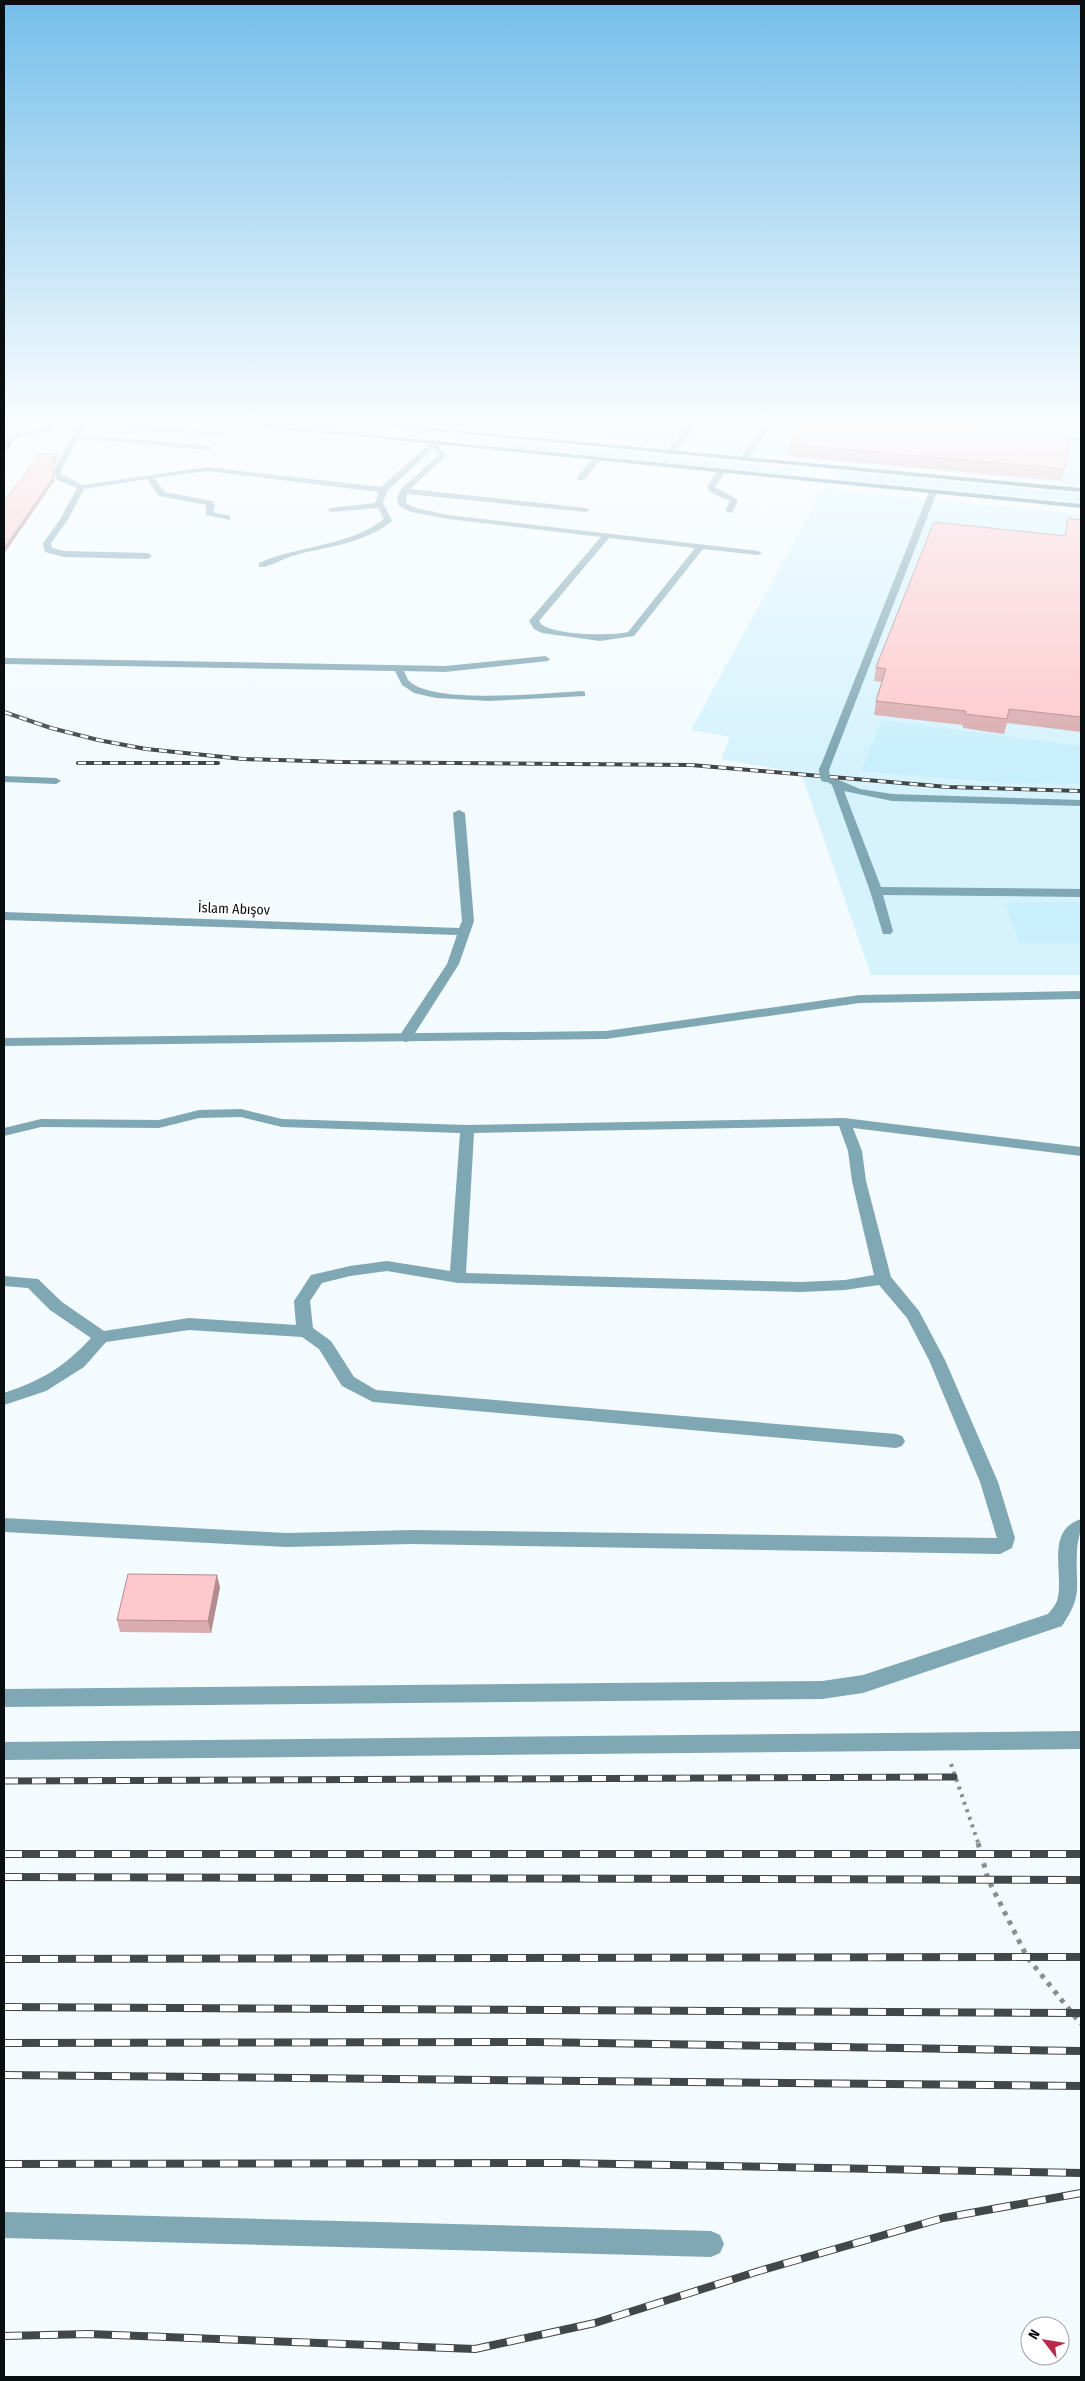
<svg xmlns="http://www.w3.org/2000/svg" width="1085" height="2381" font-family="'Fira Sans Condensed',sans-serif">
  <rect width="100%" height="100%" fill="#f3fbfe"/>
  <!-- built -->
  <g fill="#d6f3fd">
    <polygon points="451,421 1081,421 1081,485 446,425"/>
    <polygon points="823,489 1081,514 1081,975 871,975 801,773 721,759 730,737 691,730"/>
  </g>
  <!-- green -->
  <g fill="#c9effc">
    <polygon points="230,421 294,421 388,430 381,435"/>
    <polygon points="464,421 684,421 666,443 460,425"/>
    <polygon points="477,438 799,469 796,476 472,444"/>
    <polygon points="838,471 1081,494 1081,502 834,479"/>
    <polygon points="882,720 1081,746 1081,784 1003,783 861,771"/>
    <polygon points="1081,902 1081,943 1019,943 1005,903"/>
  </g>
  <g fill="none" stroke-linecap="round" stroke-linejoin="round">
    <!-- path-far1 -->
    <polyline stroke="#888f92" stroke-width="4" stroke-dasharray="3 5" stroke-linecap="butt" points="951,1764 979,1845"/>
    <!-- path -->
    <polyline stroke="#888f92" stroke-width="5" stroke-dasharray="4.5 6" stroke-linecap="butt" points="978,1843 988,1879 1027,1957 1081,2024"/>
    <!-- lane -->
    <g fill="#80a7b4" fill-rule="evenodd">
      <polygon points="56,421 64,421 48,432 23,437 19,435 44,429"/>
      <polygon points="82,421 222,433 226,435 222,437 84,425 81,423"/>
      <polygon points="433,421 441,421 429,432 425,432 425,430"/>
      <polygon points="691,421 698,421 674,454 668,454 668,450"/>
      <polygon points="767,421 774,421 747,461 741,461 740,459"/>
      <polygon points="75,434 208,446 212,448 208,450 72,438 72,434"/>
      <polygon points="1050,435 1081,437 1081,441 1047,439 1047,435"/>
      <polygon points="10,436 17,438 4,446 4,441"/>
      <path d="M 434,442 L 447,455 L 410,489 L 586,508 L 590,510 L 586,512 L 407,494 L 406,503 L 416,508 L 448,515 L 758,551 L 762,553 L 758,555 L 703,549 L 634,636 L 600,641 L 542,633 L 534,629 L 529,621 L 601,537 L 448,519 L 411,512 L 399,506 L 397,498 L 401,489 L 439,455 L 430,444 ZM 609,538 L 695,548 L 628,632 C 612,636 546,636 539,621 Z"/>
      <polygon points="593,458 600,460 584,480 578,480 578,476"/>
      <polygon points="718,470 725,472 715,487 738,500 732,513 725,511 730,501 710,492 707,487"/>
      <polygon points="933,490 937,492 829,770 824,773 820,772 819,770 929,492"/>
      <path d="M 545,656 L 550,659 L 548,661 L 445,672 L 404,671 C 406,675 407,679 409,681 C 434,705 547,693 582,691 L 585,692 L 585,696 L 489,701 L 436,698 L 414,693 L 402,685 L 395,671 L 4,664 L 4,658 L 445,666 Z"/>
      <polygon points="825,774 860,789 892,794 1081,800 1081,806 892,801 844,791 881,887 1081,889 1081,897 883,895 893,931 891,934 883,934 870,891 832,785 820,777"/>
      <polygon points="4,776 56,778 61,781 56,784 4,782"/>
      <polygon points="1081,991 1081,999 860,1003 606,1039 4,1046 4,1038 606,1031 860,995"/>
      <path d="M 241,1109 L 282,1119 L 467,1125 L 844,1118 L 1081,1147 L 1081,1156 L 853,1128 L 862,1151 L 866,1181 L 891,1277 L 919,1311 L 945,1360 L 998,1482 L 1015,1538 L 1012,1548 L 1000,1554 L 412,1544 L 286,1547 L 4,1532 L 4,1518 L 286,1533 L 412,1530 L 997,1538 L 980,1482 L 929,1360 L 907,1318 L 879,1285 L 845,1290 L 801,1292 L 458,1283 L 387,1271 L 350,1276 L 322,1283 L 310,1301 L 313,1328 L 331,1341 L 354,1377 L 376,1390 L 896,1434 L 902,1436 L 905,1441 L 902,1446 L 896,1448 L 373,1402 L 342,1386 L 319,1349 L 302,1337 L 189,1330 L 106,1342 L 84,1367 L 46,1391 L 4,1405 L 4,1393 C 42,1380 63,1368 91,1338 L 50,1310 L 28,1288 L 4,1286 L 4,1276 L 38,1279 L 62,1302 L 104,1331 L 189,1318 L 296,1325 L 294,1301 L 311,1275 L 350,1266 L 387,1261 L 450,1271 L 460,1133 L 282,1127 L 241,1117 L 199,1118 L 159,1128 L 41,1127 L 4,1136 L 4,1128 L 41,1119 L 159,1120 L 199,1110 ZM 839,1126 L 848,1151 L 852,1181 L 874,1275 L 845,1280 L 801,1282 L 466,1273 L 474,1133 Z"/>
      <path d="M 1081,1519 C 1082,1531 1077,1540 1077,1552 C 1075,1588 1084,1593 1062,1626 L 863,1693 L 822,1699 L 4,1707 L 4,1689 L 822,1681 L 863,1675 L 1048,1614 C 1051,1610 1055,1606 1057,1601 C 1065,1574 1044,1531 1081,1519 Z"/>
      <polygon points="4,2212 711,2231 720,2235 724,2244 720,2253 711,2257 4,2238"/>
    </g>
    <!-- street -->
    <g fill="#80a7b4" fill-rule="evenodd">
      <path d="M 81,421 L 88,421 L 61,470 L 61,474 L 82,485 L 207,467 L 381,487 L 431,442 L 438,444 L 387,491 L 383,503 L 392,520 L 391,522 C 361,545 327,546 292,556 C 282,559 269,568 259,567 L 259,563 C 299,545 348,547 384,519 L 378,508 L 331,512 L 327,510 L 331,508 L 375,503 L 379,492 L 207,471 L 154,478 L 165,492 L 212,501 L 215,506 L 213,512 L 230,516 L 230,520 L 206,515 L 206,505 L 159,496 L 147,479 L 84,489 L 67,521 L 51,543 L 52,548 L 64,551 L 148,553 L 152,556 L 148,559 L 64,557 L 45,552 L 43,543 L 59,521 L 77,488 L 57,480 L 53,470 Z"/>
      <polygon points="459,810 465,813 474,921 459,964 410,1041 405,1042 398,1038 447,964 457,935 4,920 4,912 459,928 462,921 453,813"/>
      <polygon points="1081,1731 1081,1749 4,1760 4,1742"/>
    </g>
    <!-- secondary -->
    <g fill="#407f91" fill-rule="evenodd">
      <polygon points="201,421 230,421 1081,504 1081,508"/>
      <polygon points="326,421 357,421 1081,488 1081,492"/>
    </g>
    <defs>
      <polyline id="rail-far3" points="4,451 19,433"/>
      <g id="rail-far2">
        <polyline points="4,712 51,728 98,740 146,749 243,759 341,762 691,765 948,787 1081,791"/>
        <polyline points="78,763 218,763"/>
      </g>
      <polyline id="rail-far1" points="4,1781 954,1777"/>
      <g id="rail">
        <polyline points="4,1854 1081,1854"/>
        <polyline points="4,1877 1081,1880"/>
        <polyline points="4,1959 1081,1957"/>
        <polyline points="4,2007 1081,2013"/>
        <polyline points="4,2043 536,2042 1081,2051"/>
        <polyline points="4,2075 1081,2086"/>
        <polyline points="4,2164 565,2163 1081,2173"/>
        <polyline points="4,2336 89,2334 475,2349 595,2323 759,2271 943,2218 1081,2193"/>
      </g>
    </defs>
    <!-- rail-far3 casing -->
    <use href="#rail-far3" stroke="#42484a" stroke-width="3"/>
    <!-- rail-far2 casing -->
    <use href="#rail-far2" stroke="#42484a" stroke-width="4"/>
    <!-- rail-far1 casing -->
    <use href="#rail-far1" stroke="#42484a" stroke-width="7"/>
    <!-- rail casing -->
    <use href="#rail" stroke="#42484a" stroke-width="8"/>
    <!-- rail-far3 -->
    <use href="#rail-far3" stroke="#fff" stroke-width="2" stroke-dasharray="5.5" stroke-linecap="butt"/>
    <!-- rail-far2 -->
    <use href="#rail-far2" stroke="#fff" stroke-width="2.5" stroke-dasharray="8" stroke-linecap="butt"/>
    <!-- rail-far1 -->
    <use href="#rail-far1" stroke="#fff" stroke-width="5" stroke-dasharray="14" stroke-linecap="butt"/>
    <!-- rail -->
    <use href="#rail" stroke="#fff" stroke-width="6" stroke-dasharray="18" stroke-linecap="butt"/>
    <!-- lane-bridge -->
    <polyline stroke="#80a7b4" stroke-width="10" points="824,770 825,777"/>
  </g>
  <!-- wall -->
  <g fill="#daacaf">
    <polygon points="1071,436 1062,481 788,456 789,444"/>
    <polygon points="1081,520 1081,732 1007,723 1004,734 963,728 963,725 874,715 876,701 882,682 874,681 876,667 1065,536"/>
    <polygon points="220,1587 211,1633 120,1632 117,1620"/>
  </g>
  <!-- shaded-wall -->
  <g fill="#b28c8f">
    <polygon points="57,454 58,458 51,469 51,465"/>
    <polygon points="54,476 55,480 4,554 4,548"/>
    <polygon points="217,1575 220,1587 211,1633 208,1621"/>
  </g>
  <!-- building -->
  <g fill="#fec8cc" stroke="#b28c8f">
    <polygon points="804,421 895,421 1071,436 1065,469 789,444"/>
    <polygon points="39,454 57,454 51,465 54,476 4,548 4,502"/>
    <polygon points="1068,518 1081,520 1081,717 1009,709 1007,719 965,714 966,711 876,701 886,669 876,667 934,522 1065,536"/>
    <polygon points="128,1574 217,1575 208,1621 117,1620"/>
  </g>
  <!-- sky -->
  <linearGradient id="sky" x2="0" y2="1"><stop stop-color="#75bfea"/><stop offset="0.56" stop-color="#fafdff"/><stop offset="1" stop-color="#fafdff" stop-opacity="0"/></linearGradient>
  <rect width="1085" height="755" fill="url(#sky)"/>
  <g text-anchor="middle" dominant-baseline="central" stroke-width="4" stroke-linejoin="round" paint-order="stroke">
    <!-- street labels -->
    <g font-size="14" fill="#090f11" stroke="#fff">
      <text transform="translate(234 909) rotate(2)">İslam Abışov</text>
    </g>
  </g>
  <!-- border -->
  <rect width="1085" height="2381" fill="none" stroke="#090f11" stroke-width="10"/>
  <!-- north arrow -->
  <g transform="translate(1045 2341) rotate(301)"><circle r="24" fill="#ffffff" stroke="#9d9fa0"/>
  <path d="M0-4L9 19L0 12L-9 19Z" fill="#ba294b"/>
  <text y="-8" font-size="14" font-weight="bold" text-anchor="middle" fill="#090f11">N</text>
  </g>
</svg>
